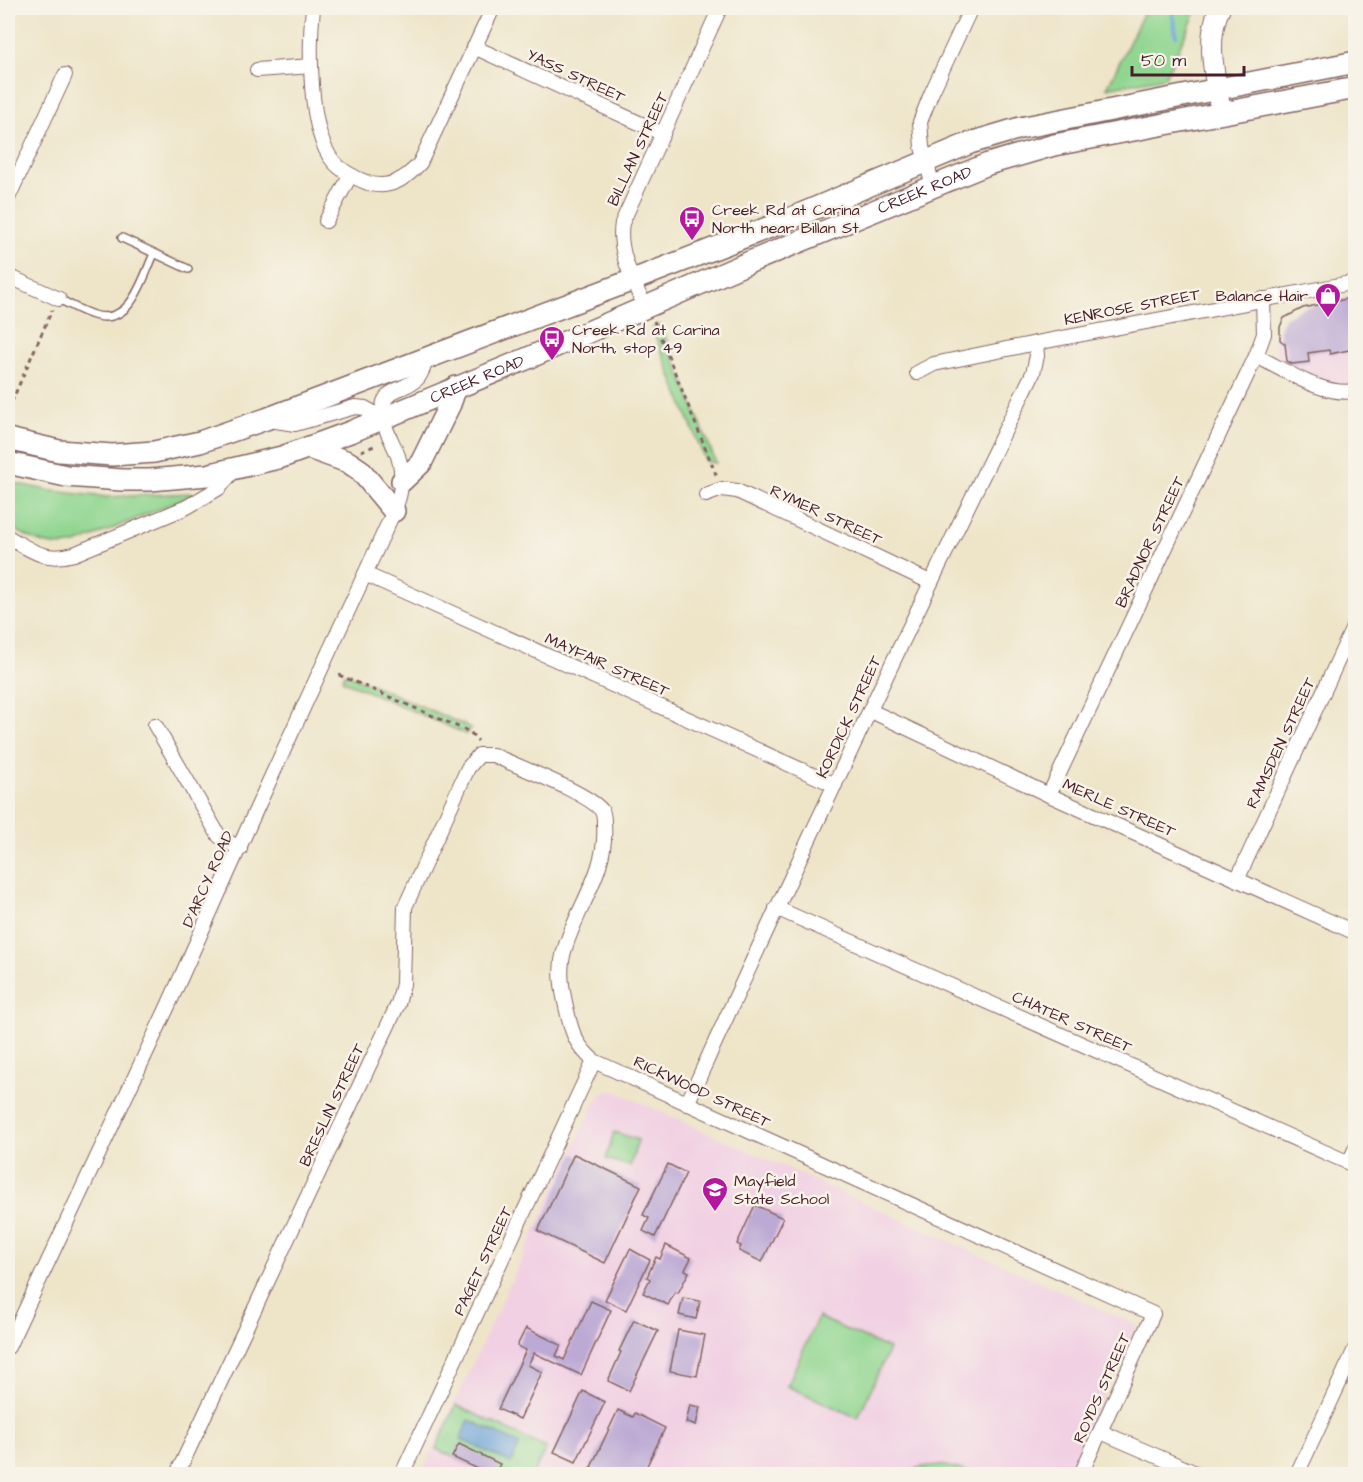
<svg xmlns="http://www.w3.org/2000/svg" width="1363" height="1482" font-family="'Architects Daughter',sans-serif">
  <rect width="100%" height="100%" fill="#f7f3e8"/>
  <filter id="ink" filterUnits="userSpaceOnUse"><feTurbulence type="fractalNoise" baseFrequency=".0167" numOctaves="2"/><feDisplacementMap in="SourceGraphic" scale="12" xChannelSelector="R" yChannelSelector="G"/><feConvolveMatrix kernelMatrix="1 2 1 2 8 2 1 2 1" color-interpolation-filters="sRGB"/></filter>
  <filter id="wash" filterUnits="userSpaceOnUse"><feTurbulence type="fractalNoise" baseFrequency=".008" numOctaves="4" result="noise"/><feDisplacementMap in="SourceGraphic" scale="24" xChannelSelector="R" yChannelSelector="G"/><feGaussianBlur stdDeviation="1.35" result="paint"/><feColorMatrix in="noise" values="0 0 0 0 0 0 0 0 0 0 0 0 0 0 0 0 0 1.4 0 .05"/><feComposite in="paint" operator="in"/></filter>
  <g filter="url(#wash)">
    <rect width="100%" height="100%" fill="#eee5c9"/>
    <!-- built -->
    <g fill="#f1d0e3">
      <polygon points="1355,296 1355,385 1330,387 1282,363 1276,355 1274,346 1279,325 1285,317 1301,308"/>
      <polygon points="610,1091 617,1092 1137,1325 1067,1474 421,1474 595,1102 603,1093"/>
    </g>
    <!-- green -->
    <g fill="#90d690" stroke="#6d7a5e" stroke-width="1.5">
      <polygon points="1146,8 1198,8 1165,77 1107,88"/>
      <polygon points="661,325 716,463 706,462 652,328"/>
      <path d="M 8,482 L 52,491 L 107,497 L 191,493 L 192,495 L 76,544 C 48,550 32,539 8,526 Z"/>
      <polygon points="345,673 471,728 466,734 342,680"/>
      <polygon points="614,1132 638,1140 630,1166 606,1159"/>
      <polygon points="818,1317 889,1349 858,1418 787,1386"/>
      <polygon points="456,1405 546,1448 533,1474 490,1474 436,1449"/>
      <polygon points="940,1465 963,1470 973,1474 898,1474 922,1467"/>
    </g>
    <!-- water -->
    <polygon fill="#6ba1d8" stroke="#5a6082" stroke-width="1.5" points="469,1420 520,1444 511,1463 460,1439"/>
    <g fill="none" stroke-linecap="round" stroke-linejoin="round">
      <!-- stream -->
      <polyline stroke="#6ba1d8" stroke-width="4.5" points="1172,8 1176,35"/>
    </g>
    <g id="blocks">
      <!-- building -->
      <g fill="#bca9d4">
        <polygon points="1356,297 1356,379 1349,350 1330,354 1329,350 1308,353 1309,362 1292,364 1287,361 1285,344 1280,340 1280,327 1284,318 1303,308"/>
        <polygon points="574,1154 641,1186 605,1263 538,1231"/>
        <polygon points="668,1164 686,1173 655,1237 643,1231 649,1218 643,1215"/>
        <polygon points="755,1205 783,1218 762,1262 739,1251 741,1246 737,1244"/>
        <polygon points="666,1245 691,1258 685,1270 689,1272 678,1293 675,1292 668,1305 643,1293 650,1279 647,1277 656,1257 660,1259"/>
        <polygon points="630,1249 650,1260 626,1310 605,1300"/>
        <polygon points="683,1298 700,1301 696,1319 679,1315"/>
        <polygon points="591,1301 611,1310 581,1375 534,1353 528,1365 542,1372 520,1419 498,1409 526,1350 517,1346 526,1328 561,1345 556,1356 564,1360"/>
        <polygon points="634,1320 658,1331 629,1391 608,1381 621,1352 619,1351"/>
        <polygon points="678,1330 705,1335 697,1376 670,1371"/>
        <polygon points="583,1391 605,1402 576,1462 554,1452"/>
        <polygon points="690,1405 700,1407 696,1425 686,1423"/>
        <polygon points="618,1410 633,1417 635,1413 665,1428 643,1474 604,1474 591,1467"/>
        <polygon points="459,1444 500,1464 495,1474 489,1474 452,1457"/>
      </g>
    </g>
  </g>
  <g filter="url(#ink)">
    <use href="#blocks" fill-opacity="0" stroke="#836462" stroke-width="1.5"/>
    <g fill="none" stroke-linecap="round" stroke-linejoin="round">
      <defs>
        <g id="lane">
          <polyline points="122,238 188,269"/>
          <path d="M 59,299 C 71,305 84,313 97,316 C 132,324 143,277 154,254"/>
        </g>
        <g id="street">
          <path d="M 313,8 C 309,45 308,131 333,161 C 342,172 355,178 368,183 C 389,190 406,179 420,163 L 493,8"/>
          <polyline points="474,47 663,134"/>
          <polyline points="257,70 311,66"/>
          <polyline points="933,186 922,147 920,122 931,94 971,8"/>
          <polyline points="8,198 65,75"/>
          <polyline points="326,221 350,176"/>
          <polyline points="8,276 59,299"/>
          <path d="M 645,308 C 634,282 617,252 622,223 L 720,8"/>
          <path d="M 1256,356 C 1285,370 1323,397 1356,391"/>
          <polyline points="917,373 934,364 1036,343 1356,282"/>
          <polyline points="270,420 295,424 355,407 365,408 383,418"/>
          <polyline points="706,495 722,489 737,491 930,582"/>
          <path d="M 8,537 C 32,551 45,562 74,554 L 187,507 L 219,488 L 235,469"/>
          <polyline points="365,574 835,785"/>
          <polyline points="871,711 1049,795 1356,933"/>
          <polyline points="155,725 219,836 240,849"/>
          <polyline points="1049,795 1256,356 1264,334 1263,299"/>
          <polyline points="1237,880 1356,621"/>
          <polyline points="776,908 1356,1166"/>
          <path d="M 687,1104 C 798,859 914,615 1033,373 L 1037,356 L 1036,343"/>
          <polyline points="1349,1163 1356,1147"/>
          <path d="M 8,1347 L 168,1006 L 256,810 L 394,511 C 402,493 404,474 398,456 C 392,439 378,421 384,402 C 389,388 409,388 418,378 C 422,373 425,363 428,357"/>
          <polyline points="1101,1432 1198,1474"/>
          <path d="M 177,1474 L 398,1004 L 403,984 L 405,907 L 468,768 L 479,755 L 493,755 C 516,766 589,793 602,811 C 604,814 604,819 604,824 C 608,870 578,905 565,948 C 558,969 562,990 567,1011 C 572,1034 576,1045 594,1061 L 1153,1314 L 1081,1474"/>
          <polyline points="402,1474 594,1061"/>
          <polyline points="1297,1474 1356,1347"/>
        </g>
        <path id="secondary" d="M 1220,8 C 1204,40 1216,79 1221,113"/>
        <g id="primary">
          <polyline points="8,439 59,451 112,455 154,452 200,442 266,419 633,280 775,225 970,143 1020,128 1356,62"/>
          <polyline points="309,448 348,462 360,470 394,511"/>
          <path id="s1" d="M 8,463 L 66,476 L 122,480 L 150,480 L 207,475 L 282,457 L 353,431 L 526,359 L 750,262 L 988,164 L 1054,145 L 1356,88"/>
          <polyline points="402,481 421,463 450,404 456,387"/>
        </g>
      </defs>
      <!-- lane casing -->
      <use href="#lane" stroke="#836462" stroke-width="10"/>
      <!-- street casing -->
      <use href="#street" stroke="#836462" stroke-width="16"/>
      <!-- secondary casing -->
      <use href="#secondary" stroke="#836462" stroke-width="22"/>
      <!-- primary casing -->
      <use href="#primary" stroke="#836462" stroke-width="24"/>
      <!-- path -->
      <g stroke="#836462" stroke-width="3" stroke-dasharray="4.5 4.5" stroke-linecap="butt">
        <polyline points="654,321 717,477"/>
        <polyline points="8,410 52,310"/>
        <polyline points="361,451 377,445"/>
        <polyline points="339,675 470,732 478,741"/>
      </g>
      <!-- lane -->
      <use href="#lane" stroke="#fff" stroke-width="7"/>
      <!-- street -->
      <use href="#street" stroke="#fff" stroke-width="14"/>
      <!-- secondary -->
      <use href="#secondary" stroke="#fff" stroke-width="20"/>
      <!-- primary -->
      <use href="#primary" stroke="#fff" stroke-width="21"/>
    </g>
  </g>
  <!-- icons -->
  <defs>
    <symbol id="bus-pin" viewBox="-11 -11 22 30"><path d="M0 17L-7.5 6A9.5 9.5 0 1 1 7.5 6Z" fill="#b5179e" stroke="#f7f3e8"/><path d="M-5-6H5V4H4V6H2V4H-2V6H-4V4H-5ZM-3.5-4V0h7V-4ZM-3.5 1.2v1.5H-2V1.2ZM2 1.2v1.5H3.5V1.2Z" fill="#fff"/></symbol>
    <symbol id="shop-pin" viewBox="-11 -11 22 30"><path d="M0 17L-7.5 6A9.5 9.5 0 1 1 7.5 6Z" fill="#b5179e" stroke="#f7f3e8"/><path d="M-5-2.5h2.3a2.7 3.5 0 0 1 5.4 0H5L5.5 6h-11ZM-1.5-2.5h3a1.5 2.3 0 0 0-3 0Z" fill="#fff"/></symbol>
    <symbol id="school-pin" viewBox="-11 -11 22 30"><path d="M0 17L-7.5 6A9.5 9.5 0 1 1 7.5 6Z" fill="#b5179e" stroke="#f7f3e8"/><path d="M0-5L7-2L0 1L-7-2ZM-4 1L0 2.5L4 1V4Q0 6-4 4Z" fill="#fff"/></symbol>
  </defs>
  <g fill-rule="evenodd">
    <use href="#bus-pin" x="677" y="204" width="30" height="40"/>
    <use href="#shop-pin" x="1313" y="281" width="30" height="40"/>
    <use href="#bus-pin" x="537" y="324" width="30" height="40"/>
    <use href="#school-pin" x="700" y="1175" width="30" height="40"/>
  </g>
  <g text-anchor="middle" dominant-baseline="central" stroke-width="5" stroke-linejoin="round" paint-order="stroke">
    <!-- street labels -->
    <g font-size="16" fill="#4a1f2b" stroke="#f7f3e8">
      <text transform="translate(576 76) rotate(25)">YASS STREET</text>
      <text transform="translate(638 149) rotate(-65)">BILLAN STREET</text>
      <text stroke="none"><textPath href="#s1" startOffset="974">CREEK ROAD</textPath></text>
      <text transform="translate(1132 307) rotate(-11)">KENROSE STREET</text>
      <text stroke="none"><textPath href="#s1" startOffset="488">CREEK ROAD</textPath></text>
      <text transform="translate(826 515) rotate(25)">RYMER STREET</text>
      <text transform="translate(1150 542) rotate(-65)">BRADNOR STREET</text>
      <text transform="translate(607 665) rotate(24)">MAYFAIR STREET</text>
      <text transform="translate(849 717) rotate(-65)">KORDICK STREET</text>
      <text transform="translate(1281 743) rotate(-65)">RAMSDEN STREET</text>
      <text transform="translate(1119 808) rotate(24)">MERLE STREET</text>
      <text transform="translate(208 879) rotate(-66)">D'ARCY ROAD</text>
      <text transform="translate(1072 1022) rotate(24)">CHATER STREET</text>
      <text transform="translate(702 1092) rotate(25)">RICKWOOD STREET</text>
      <text transform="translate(332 1105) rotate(-65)">BRESLIN STREET</text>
      <text transform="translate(483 1261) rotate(-65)">PAGET STREET</text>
      <text transform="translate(1102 1388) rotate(-66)">ROYDS STREET</text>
    </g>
    <!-- poi labels -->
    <g font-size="16" fill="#4a1f2b" stroke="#f7f3e8" text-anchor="start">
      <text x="712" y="210">Creek Rd at Carina<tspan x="712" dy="18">North near Billan St</tspan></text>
      <text x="1308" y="296" text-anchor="end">Balance Hair</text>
      <text x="572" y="330">Creek Rd at Carina<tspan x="572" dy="18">North, stop 49</tspan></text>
      <text x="734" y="1181">Mayfield<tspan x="734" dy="18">State School</tspan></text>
    </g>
  </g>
  <!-- margin -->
  <rect width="1363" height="1482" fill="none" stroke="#f7f3e8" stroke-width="30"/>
  <!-- scale -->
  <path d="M1132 66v9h112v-9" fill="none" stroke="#4a1f2b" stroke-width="3"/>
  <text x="1141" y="66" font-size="18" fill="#4a1f2b" stroke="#f7f3e8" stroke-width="4.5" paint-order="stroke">50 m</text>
</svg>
